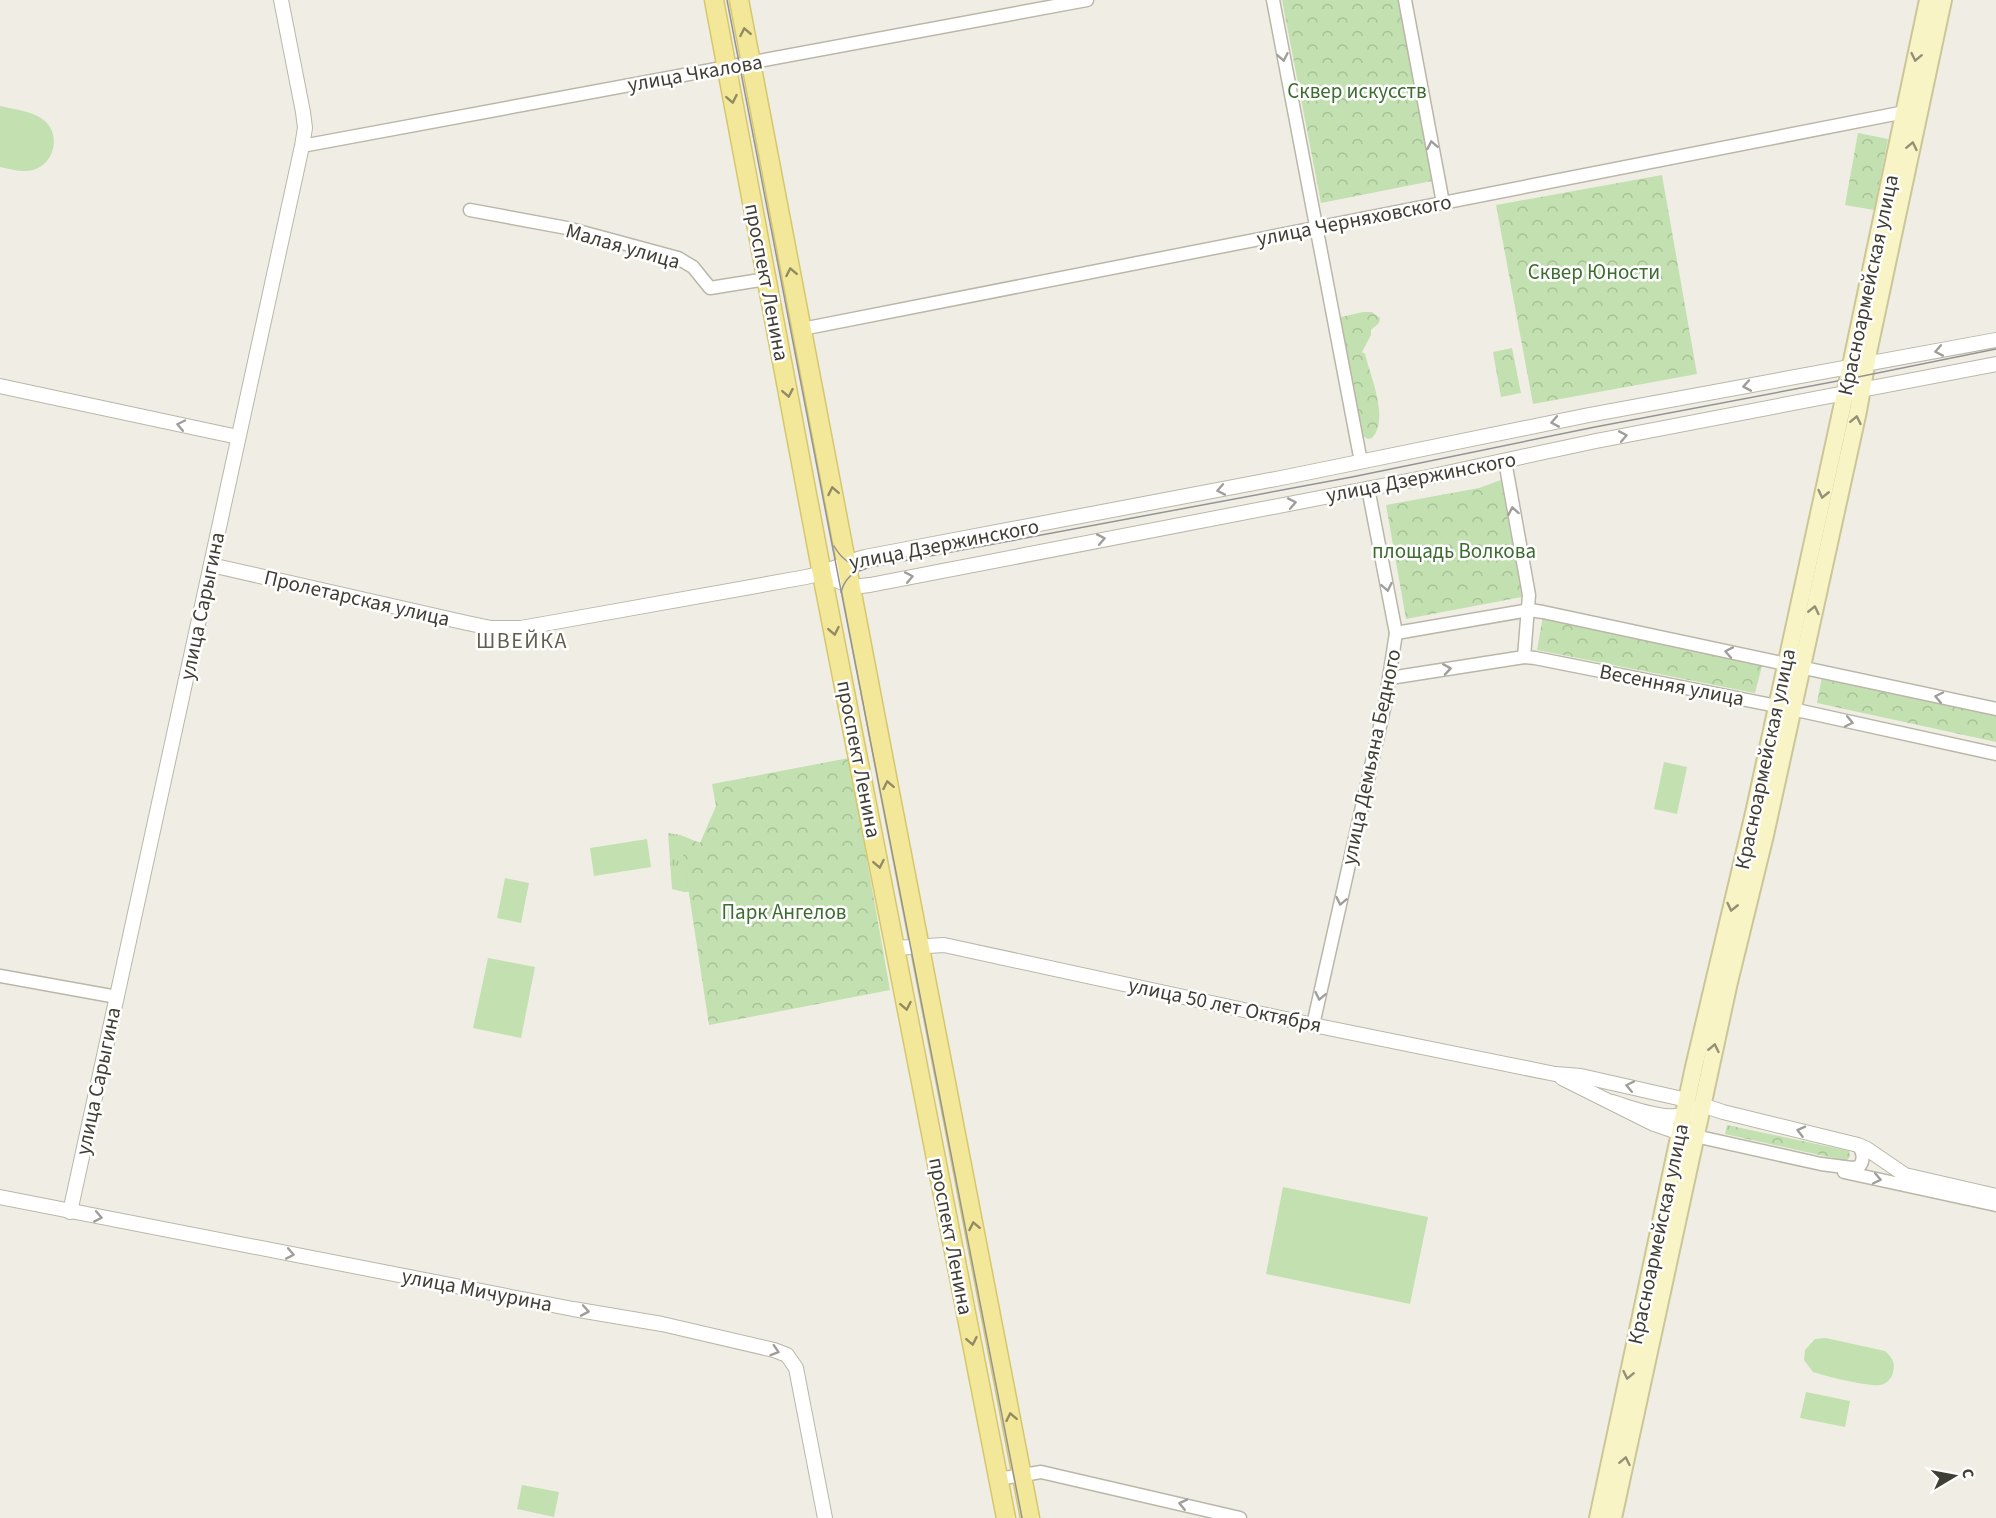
<svg xmlns="http://www.w3.org/2000/svg" width="1996" height="1518" font-family="'Source Sans 3',sans-serif">
  <defs>
    <pattern id="grass-tufts" width="24" height="20" patternUnits="userSpaceOnUse" patternTransform="scale(1.5)"><rect width="24" height="20" fill="#c3e0b1"/><path d="M3 7l-1-3M5 7V3M7 7l1-3M15 17l-1-3M17 17v-4M19 17l1-3" fill="none" stroke="#a9c199"/></pattern>
    <pattern id="forest-crowns" width="20" height="18" patternUnits="userSpaceOnUse" patternTransform="scale(1.5)"><rect width="20" height="18" fill="#c3e0b1"/><path d="M2 6a3 3 0 1 1 6 0M12 15a3 3 0 1 1 6 0" fill="none" stroke="#a9c199"/></pattern>
  </defs>
  <rect width="100%" height="100%" fill="#f0eee4"/>
  <!-- grass -->
  <polygon fill="url(#grass-tufts)" points="710,823 707,890 684,892 672,889 668,833 680,835 700,843"/>
  <!-- forest -->
  <g fill="url(#forest-crowns)">
    <polygon points="1282,0 1398,0 1432,181 1321,203"/>
    <polygon points="1858,133 1888,139 1874,210 1845,205"/>
    <polygon points="1662,175 1697,374 1533,404 1496,205"/>
    <path d="M 1363,312 L 1372,312 L 1380,318 L 1379,323 L 1371,330 L 1371,335 L 1362,352 L 1365,354 C 1370,375 1390,420 1372,438 L 1368,439 L 1359,434 L 1339,320 L 1341,317 Z"/>
    <polygon points="1512,348 1521,393 1501,397 1493,352"/>
    <polygon points="1501,480 1522,597 1406,619 1386,505 1479,488"/>
    <polygon points="1543,616 1762,666 1755,693 1537,650"/>
    <polygon points="1822,677 1996,715 1996,742 1817,703"/>
    <polygon points="849,758 890,990 709,1025 680,835 700,843 716,806 712,784"/>
    <polygon points="1727,1125 1849,1151 1850,1156 1847,1161 1725,1134"/>
  </g>
  <!-- garden -->
  <g fill="#c3e0b1">
    <path d="M 0,106 C 13,109 30,111 41,118 C 62,131 56,164 33,170 C 22,173 10,169 0,167 Z"/>
    <polygon points="1664,762 1687,767 1677,814 1654,809"/>
    <polygon points="647,839 651,867 594,876 590,848"/>
    <polygon points="505,878 529,883 521,923 497,918"/>
    <polygon points="488,958 535,967 521,1038 473,1028"/>
    <polygon points="1283,1187 1428,1217 1410,1304 1266,1274"/>
    <path d="M 1826,1338 L 1885,1351 C 1891,1356 1896,1363 1893,1372 C 1892,1378 1887,1384 1880,1385 C 1870,1387 1824,1376 1813,1372 L 1804,1360 L 1805,1350 L 1815,1339 Z"/>
    <polygon points="1806,1392 1850,1401 1845,1427 1800,1418"/>
    <polygon points="522,1485 559,1492 554,1517 517,1509"/>
  </g>
  <g fill="none" stroke-linecap="round" stroke-linejoin="round">
    <defs>
      <g id="minor">
        <polyline points="1273,0 1361,462"/>
        <polyline points="1405,0 1443,203"/>
        <polyline points="302,146 1087,0"/>
        <polyline points="470,210 567,228 678,258 693,267 710,288 766,279"/>
        <polyline points="802,329 1905,112"/>
        <polyline points="1505,461 1529,595 1524,657"/>
        <polyline points="1396,633 1529,610 1543,612 1996,709"/>
        <polyline points="1390,678 1524,657 1535,658 1792,709 1996,754"/>
        <polyline points="0,976 117,997"/>
        <polyline points="1313,1025 1385,704 1396,633 1368,488"/>
        <path d="M 1695,1136 L 1821,1164 L 1852,1168 L 1859,1167 C 1865,1159 1863,1152 1858,1145"/>
        <polyline points="1844,1172 1996,1205"/>
        <polyline points="998,1479 1041,1472 1240,1518"/>
      </g>
      <g id="tertiary">
        <polyline points="0,386 238,437"/>
        <path d="M 211,565 L 467,623 L 491,628 L 521,628 L 806,577 C 827,573 844,562 865,557 L 1286,477 L 1589,415 L 1996,340"/>
        <polyline points="822,574 852,587 870,585 1428,477 1596,441 1996,364"/>
        <polyline points="895,948 944,945 1313,1025 1555,1074 1581,1076 1687,1100"/>
        <polyline points="1562,1078 1654,1124 1680,1133"/>
        <path d="M 1612,1102 C 1638,1110 1681,1128 1702,1105 L 1723,1112 L 1858,1145 L 1867,1149 L 1905,1175 L 1996,1196"/>
        <polyline points="0,1197 573,1309 662,1324 774,1350 787,1355 796,1368 825,1518"/>
        <polyline points="70,1212 302,146 305,128 303,112 281,0"/>
      </g>
      <g id="secondary">
        <polyline points="1598,1518 1694,1067 1754,813 1845,394 1928,0"/>
        <polyline points="1613,1518 1729,982 1765,835 1858,411 1869,348 1943,0"/>
      </g>
      <g id="primary">
        <polyline points="714,0 822,574 1006,1518"/>
        <polyline points="739,0 892,803 1030,1518"/>
      </g>
    </defs>
    <!-- minor casing -->
    <use href="#minor" stroke="#bab7a8" stroke-width="15"/>
    <!-- tertiary casing -->
    <use href="#tertiary" stroke="#bab7a8" stroke-width="16"/>
    <!-- secondary casing -->
    <use href="#secondary" stroke="#cbc698" stroke-width="20"/>
    <!-- primary casing -->
    <use href="#primary" stroke="#d5c76d" stroke-width="21"/>
    <!-- minor -->
    <use href="#minor" stroke="#fff" stroke-width="12"/>
    <!-- tertiary -->
    <use href="#tertiary" stroke="#fff" stroke-width="14"/>
    <!-- secondary -->
    <use href="#secondary" stroke="#f8f4c6" stroke-width="16"/>
    <!-- primary -->
    <use href="#primary" stroke="#f3e89a" stroke-width="18"/>
    <!-- tram -->
    <g stroke="#939393" stroke-width="1.5">
      <polyline points="727,0 830,534 1022,1518"/>
      <path d="M 834,546 C 842,560 851,566 867,566"/>
      <path d="M 841,592 C 846,573 859,570 876,566 L 1352,477 L 1595,427 L 1848,379 L 1996,349"/>
    </g>
  </g>
  <!-- one-way arrows -->
  <defs><path id="oneway-chevron" d="M-2-3.5L2.5 0L-2 3.5" fill="none" stroke-width="1.6" stroke-linecap="round" stroke-linejoin="round" transform="scale(1.5)"/></defs>
  <g stroke="#918a62">
    <use href="#oneway-chevron" transform="translate(745 32) rotate(-101)"/>
    <use href="#oneway-chevron" transform="translate(732 99) rotate(79)"/>
    <use href="#oneway-chevron" transform="translate(791 272) rotate(-101)"/>
    <use href="#oneway-chevron" transform="translate(788 393) rotate(79)"/>
    <use href="#oneway-chevron" transform="translate(833 491) rotate(-101)"/>
    <use href="#oneway-chevron" transform="translate(834 631) rotate(79)"/>
    <use href="#oneway-chevron" transform="translate(888 785) rotate(-101)"/>
    <use href="#oneway-chevron" transform="translate(879 864) rotate(79)"/>
    <use href="#oneway-chevron" transform="translate(906 1006) rotate(79)"/>
    <use href="#oneway-chevron" transform="translate(974 1226) rotate(-101)"/>
    <use href="#oneway-chevron" transform="translate(972 1341) rotate(79)"/>
    <use href="#oneway-chevron" transform="translate(1011 1417) rotate(-101)"/>
  </g>
  <g stroke="#a09e9a">
    <use href="#oneway-chevron" transform="translate(1283 57) rotate(79)"/>
    <use href="#oneway-chevron" transform="translate(1432 145) rotate(-101)"/>
    <use href="#oneway-chevron" transform="translate(1939 351) rotate(169)"/>
    <use href="#oneway-chevron" transform="translate(1747 386) rotate(170)"/>
    <use href="#oneway-chevron" transform="translate(1555 422) rotate(169)"/>
    <use href="#oneway-chevron" transform="translate(181 425) rotate(-168)"/>
    <use href="#oneway-chevron" transform="translate(1623 436) rotate(-11)"/>
    <use href="#oneway-chevron" transform="translate(1221 490) rotate(169)"/>
    <use href="#oneway-chevron" transform="translate(1292 503) rotate(-11)"/>
    <use href="#oneway-chevron" transform="translate(1513 511) rotate(-100)"/>
    <use href="#oneway-chevron" transform="translate(1101 539) rotate(-11)"/>
    <use href="#oneway-chevron" transform="translate(909 577) rotate(-11)"/>
    <use href="#oneway-chevron" transform="translate(1387 587) rotate(79)"/>
    <use href="#oneway-chevron" transform="translate(1729 652) rotate(-169)"/>
    <use href="#oneway-chevron" transform="translate(1447 669) rotate(-9)"/>
    <use href="#oneway-chevron" transform="translate(1939 697) rotate(-168)"/>
    <use href="#oneway-chevron" transform="translate(1849 722) rotate(12)"/>
    <use href="#oneway-chevron" transform="translate(1341 901) rotate(102)"/>
    <use href="#oneway-chevron" transform="translate(1320 996) rotate(102)"/>
    <use href="#oneway-chevron" transform="translate(1630 1086) rotate(-168)"/>
    <use href="#oneway-chevron" transform="translate(1801 1131) rotate(-166)"/>
    <use href="#oneway-chevron" transform="translate(1877 1179) rotate(12)"/>
    <use href="#oneway-chevron" transform="translate(98 1217) rotate(11)"/>
    <use href="#oneway-chevron" transform="translate(290 1254) rotate(11)"/>
    <use href="#oneway-chevron" transform="translate(585 1311) rotate(10)"/>
    <use href="#oneway-chevron" transform="translate(775 1351) rotate(18)"/>
    <use href="#oneway-chevron" transform="translate(1183 1504) rotate(-167)"/>
  </g>
  <g stroke="#939076">
    <use href="#oneway-chevron" transform="translate(1916 57) rotate(102)"/>
    <use href="#oneway-chevron" transform="translate(1912 146) rotate(-78)"/>
    <use href="#oneway-chevron" transform="translate(1856 420) rotate(-78)"/>
    <use href="#oneway-chevron" transform="translate(1823 494) rotate(103)"/>
    <use href="#oneway-chevron" transform="translate(1814 610) rotate(-77)"/>
    <use href="#oneway-chevron" transform="translate(1732 907) rotate(103)"/>
    <use href="#oneway-chevron" transform="translate(1714 1048) rotate(-78)"/>
    <use href="#oneway-chevron" transform="translate(1628 1375) rotate(102)"/>
    <use href="#oneway-chevron" transform="translate(1625 1461) rotate(-78)"/>
  </g>
  <g text-anchor="middle" dominant-baseline="central" stroke-width="5" stroke-linejoin="round" paint-order="stroke">
    <!-- street labels -->
    <g font-size="21" fill="#413e35" stroke="#fff">
      <text transform="translate(695 73) rotate(-10)">улица Чкалова</text>
      <text transform="translate(1354 220) rotate(-11)">улица Черняховского</text>
      <text transform="translate(623 246) rotate(16)">Малая улица</text>
      <text transform="translate(767 282) rotate(79)">проспект Ленина</text>
      <text transform="translate(1868 285) rotate(-78)">Красноармейская улица</text>
      <text transform="translate(1421 477) rotate(-11)">улица Дзержинского</text>
      <text transform="translate(944 544) rotate(-11)">улица Дзержинского</text>
      <text transform="translate(357 598) rotate(13)">Пролетарская улица</text>
      <text transform="translate(202 606) rotate(-78)">улица Сарыгина</text>
      <text transform="translate(1672 685) rotate(11)">Весенняя улица</text>
      <text transform="translate(1371 757) rotate(-78)">улица Демьяна Бедного</text>
      <text transform="translate(859 759) rotate(79)">проспект Ленина</text>
      <text transform="translate(1765 759) rotate(-78)">Красноармейская улица</text>
      <text transform="translate(1225 1005) rotate(12)">улица 50 лет Октября</text>
      <text transform="translate(98 1081) rotate(-78)">улица Сарыгина</text>
      <text transform="translate(1658 1234) rotate(-78)">Красноармейская улица</text>
      <text transform="translate(951 1236) rotate(79)">проспект Ленина</text>
      <text transform="translate(477 1290) rotate(11)">улица Мичурина</text>
    </g>
    <!-- park labels -->
    <g font-size="21" fill="#3c6c2f" stroke="#fff">
      <text x="1357" y="91">Сквер искусств</text>
      <text x="1594" y="272">Сквер Юности</text>
      <text x="1454" y="551">площадь Волкова</text>
      <text x="784" y="912">Парк Ангелов</text>
    </g>
    <!-- neighbourhood labels -->
    <g font-size="22" letter-spacing="1.5" fill="#635e4d" stroke="#fff">
      <text x="522" y="641">ШВЕЙКА</text>
    </g>
  </g>
  <!-- north arrow -->
  <g transform="translate(1954 1476) rotate(80)" stroke="#ffffff" stroke-width="4.5" paint-order="stroke">
  <path d="M0-4.5L10 22L0 15L-10 22Z" fill="#413e35"/>
  <text y="-9" font-size="16" font-weight="bold" text-anchor="middle" fill="#413e35">С</text>
  </g>
</svg>
